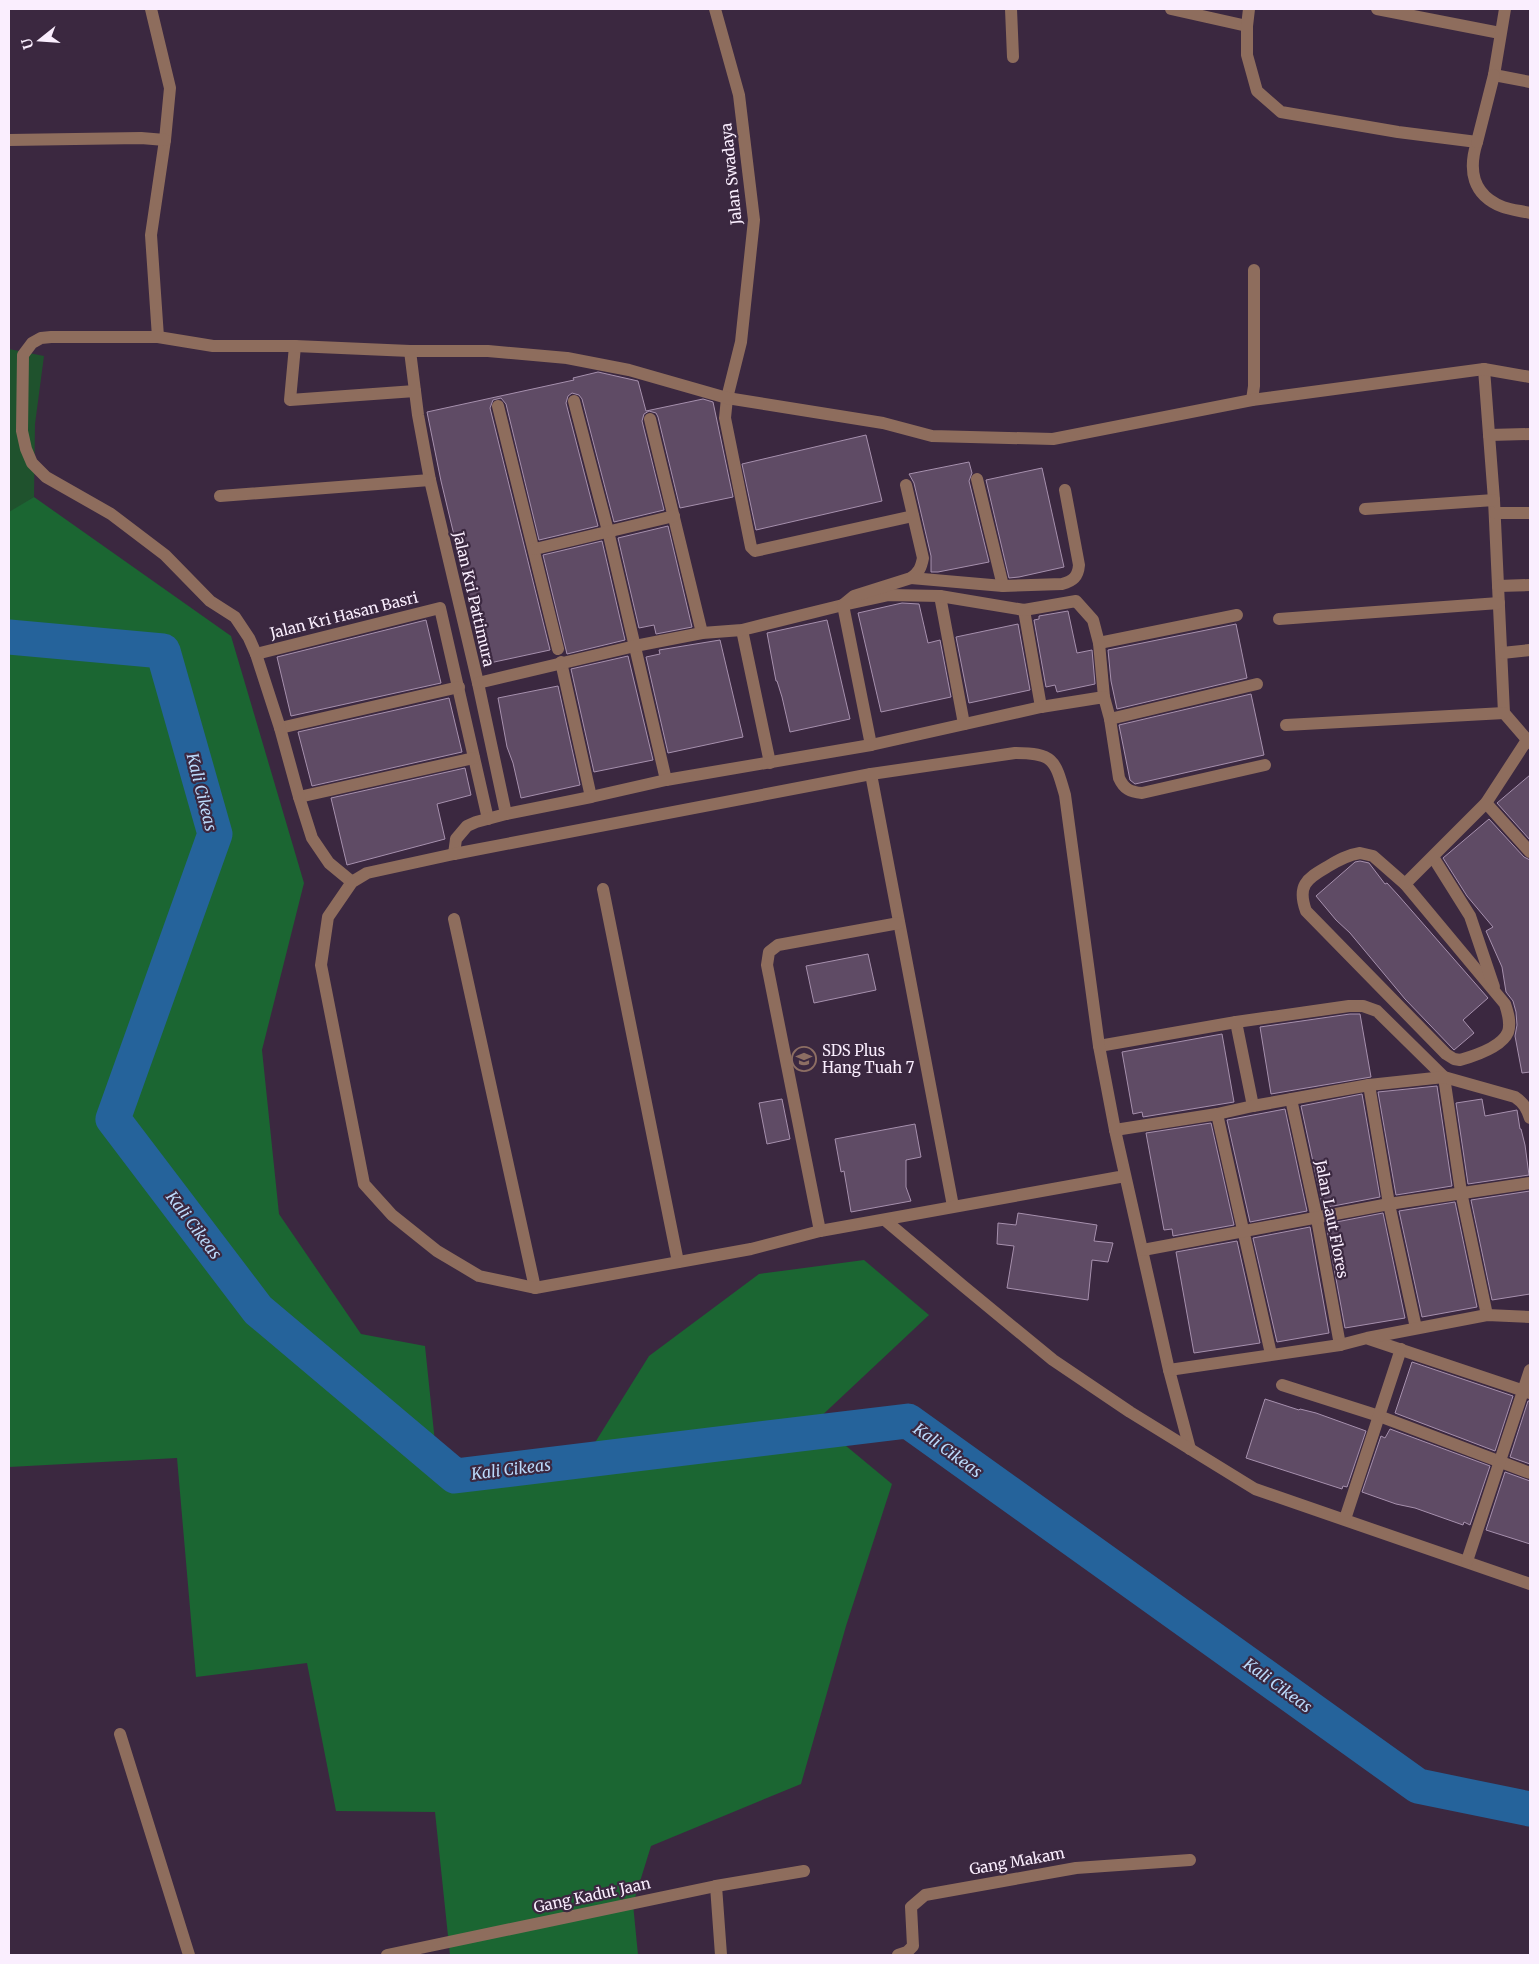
<svg xmlns="http://www.w3.org/2000/svg" width="1539" height="1964" font-family="Merriweather,serif">
  <rect width="100%" height="100%" fill="#3b2840"/>
  <!-- green -->
  <polygon fill="#1f522d" points="9,349 44,356 35,424 34,497 9,513"/>
  <!-- forest -->
  <polygon fill="#1b6632" points="34,497 231,636 304,883 262,1050 279,1214 361,1334 425,1346 439,1481 576,1473 649,1356 759,1274 864,1260 929,1315 816,1421 892,1484 846,1626 801,1784 651,1846 633,1904 638,1955 450,1955 435,1812 336,1811 307,1663 196,1677 177,1458 9,1467 9,512"/>
  <g fill="none" stroke-linecap="round" stroke-linejoin="round">
    <!-- river -->
    <polyline stroke="#25639b" stroke-width="35" points="9,637 163,651 215,834 113,1119 258,1310 455,1476 908,1421 1418,1786 1530,1809"/>
  </g>
  <!-- building -->
  <g fill="#5f4b65" stroke="#a690ad">
    <polygon points="598,372 638,381 646,411 703,399 713,402 733,497 680,508 658,417 656,413 649,411 644,414 642,421 664,510 614,522 582,399 579,395 572,393 568,396 566,403 598,526 539,540 506,404 501,398 493,400 490,408 550,650 485,664 441,481 427,412 574,380 573,378"/>
    <polygon points="866,435 882,501 756,530 742,464"/>
    <polygon points="969,462 972,473 969,481 989,562 938,572 931,572 931,556 914,483 909,474"/>
    <polygon points="1042,468 1064,567 1019,577 1009,578 986,480"/>
    <polygon points="668,526 692,627 656,634 654,625 639,628 618,538"/>
    <polygon points="602,541 625,640 567,654 543,555"/>
    <polygon points="902,603 919,604 928,643 940,640 951,697 881,712 858,613"/>
    <polygon points="1068,611 1077,653 1092,650 1095,684 1057,692 1055,685 1046,687 1034,620 1039,619 1039,616"/>
    <polygon points="426,620 441,683 291,716 277,657"/>
    <polygon points="827,620 850,719 790,732 782,697 777,681 776,681 767,633"/>
    <polygon points="1018,624 1030,690 969,703 956,637"/>
    <polygon points="1236,624 1247,678 1117,709 1111,681 1108,650"/>
    <polygon points="720,640 743,737 668,753 646,657 660,654 659,650"/>
    <polygon points="628,656 653,760 594,772 571,669"/>
    <polygon points="558,686 580,785 521,798 513,763 507,747 498,698"/>
    <polygon points="1251,694 1264,755 1135,784 1130,780 1119,725"/>
    <polygon points="449,698 462,752 312,786 298,732"/>
    <polygon points="465,768 471,795 437,804 445,839 347,865 331,798"/>
    <polygon points="1530,775 1530,840 1497,803"/>
    <polygon points="1489,819 1524,857 1530,860 1530,1072 1522,1073 1515,1036 1517,1025 1516,1012 1513,1001 1506,992 1502,967 1486,931 1493,927 1467,896 1443,858"/>
    <polygon points="1360,861 1369,863 1385,884 1387,883 1398,895 1488,998 1463,1020 1474,1033 1454,1050 1405,999 1350,933 1336,920 1316,896 1355,862"/>
    <polygon points="868,954 876,990 814,1003 806,966"/>
    <polygon points="1350,1014 1360,1014 1371,1077 1271,1094 1260,1027"/>
    <polygon points="1222,1034 1234,1102 1143,1117 1142,1112 1133,1114 1122,1052"/>
    <polygon points="1437,1086 1452,1186 1396,1195 1378,1092"/>
    <polygon points="1362,1094 1380,1197 1323,1208 1301,1106"/>
    <polygon points="782,1099 790,1139 767,1144 759,1103"/>
    <polygon points="1482,1099 1485,1116 1517,1110 1520,1129 1521,1129 1525,1145 1529,1175 1468,1184 1456,1103"/>
    <polygon points="1285,1109 1307,1211 1250,1222 1227,1120"/>
    <polygon points="1211,1123 1234,1225 1173,1236 1172,1229 1164,1230 1146,1133"/>
    <polygon points="915,1124 921,1157 906,1160 906,1187 911,1201 851,1212 844,1171 841,1172 835,1139"/>
    <polygon points="1530,1191 1530,1294 1492,1300 1471,1200"/>
    <polygon points="1455,1202 1477,1307 1422,1317 1399,1211"/>
    <polygon points="1018,1213 1097,1225 1094,1241 1113,1243 1108,1262 1092,1260 1088,1300 1007,1288 1014,1246 997,1244 998,1223 1016,1225"/>
    <polygon points="1383,1213 1405,1318 1345,1328 1326,1224"/>
    <polygon points="1310,1227 1329,1333 1277,1342 1253,1238"/>
    <polygon points="1237,1241 1260,1343 1194,1353 1176,1252"/>
    <polygon points="1412,1362 1513,1396 1495,1451 1395,1413"/>
    <polygon points="1265,1399 1299,1410 1300,1409 1316,1413 1366,1431 1347,1487 1343,1486 1342,1489 1246,1458"/>
    <polygon points="1528,1401 1530,1401 1530,1464 1510,1457"/>
    <polygon points="1390,1429 1490,1466 1470,1525 1464,1522 1463,1525 1415,1508 1396,1504 1362,1492 1381,1436 1385,1438"/>
    <polygon points="1505,1472 1530,1481 1530,1544 1486,1530"/>
  </g>
  <g fill="none" stroke-linecap="round" stroke-linejoin="round">
    <!-- minor -->
    <g stroke="#8e6d5d" stroke-width="12">
      <polyline points="151,9 170,88 165,140 151,235 158,337"/>
      <polyline points="715,9 739,95 754,220 741,342 727,398 725,418 751,547 755,551 913,516"/>
      <polyline points="1011,9 1013,57"/>
      <polyline points="1171,9 1247,26"/>
      <path d="M 1249,9 L 1247,26 L 1247,55 L 1257,91 L 1281,112 L 1398,132 L 1477,142 C 1468,170 1472,195 1503,207 C 1511,210 1522,211 1530,213"/>
      <polyline points="1377,9 1500,33"/>
      <polyline points="1505,9 1494,75 1530,82"/>
      <polyline points="9,140 141,138 165,140"/>
      <polyline points="1477,142 1494,75"/>
      <polyline points="295,346 290,400 415,391"/>
      <polyline points="410,351 418,415 430,480 478,683 506,814"/>
      <polyline points="1484,369 1494,500 1504,713 1530,743"/>
      <polyline points="1252,400 1254,386 1254,270"/>
      <polyline points="574,401 608,531 666,780"/>
      <polyline points="498,406 558,649"/>
      <polyline points="650,419 702,633"/>
      <polyline points="1489,435 1530,434"/>
      <polyline points="977,479 1003,586"/>
      <polyline points="220,496 430,480"/>
      <polyline points="1365,509 1494,500"/>
      <polyline points="1495,513 1530,513"/>
      <polyline points="535,549 674,516"/>
      <path d="M 911,578 L 1003,586 L 1062,584 C 1073,581 1078,577 1079,565 L 1065,490"/>
      <polyline points="1498,586 1530,585"/>
      <polyline points="940,596 964,724"/>
      <polyline points="1024,610 1041,707"/>
      <polyline points="1279,619 1499,603"/>
      <polyline points="742,630 770,763"/>
      <polyline points="1099,643 1237,615"/>
      <polyline points="1502,653 1530,650"/>
      <polyline points="256,654 440,608 488,819"/>
      <polyline points="561,662 591,797"/>
      <polyline points="478,683 635,646 702,633 742,630 843,605 889,595 940,596 1024,610 1076,601 1093,620 1099,643 1104,697"/>
      <polyline points="1110,719 1257,684"/>
      <polyline points="1286,725 1504,713"/>
      <polyline points="280,728 459,687"/>
      <path d="M 871,745 L 843,605 L 854,596 L 911,578 C 919,572 921,568 923,558 L 906,485"/>
      <polyline points="871,774 953,1206"/>
      <polyline points="299,797 474,758"/>
      <polyline points="1486,803 1530,852"/>
      <path d="M 1360,853 L 1373,856 L 1405,884 L 1505,1004 C 1508,1013 1511,1023 1508,1032 C 1502,1047 1474,1056 1460,1060 L 1454,1059 L 1446,1054 L 1306,911 C 1297,886 1306,879 1327,867 C 1338,860 1347,855 1360,853 Z"/>
      <path d="M 454,854 L 456,839 L 467,826 L 476,822 L 506,814 L 591,797 L 666,780 L 871,745 L 1041,707 L 1104,697 L 1110,719 L 1119,778 C 1124,789 1130,792 1142,793 L 1265,765"/>
      <polyline points="1433,857 1470,916 1494,987"/>
      <polyline points="352,882 329,863 312,838 299,797 280,728 256,654 249,638 235,617 210,601 165,555 111,514 46,477 32,463 26,449 22,431 23,355 32,343 41,338 51,337 158,337 213,346 295,346 410,351 488,351 567,358 629,370 727,398 883,423 932,436 1053,439 1252,400 1484,369 1530,377"/>
      <polyline points="1405,884 1486,803 1527,740"/>
      <polyline points="603,889 678,1262"/>
      <polyline points="454,919 535,1288"/>
      <polyline points="1236,1022 1253,1106"/>
      <polyline points="1099,1046 1236,1022 1349,1006 1363,1006 1377,1011 1444,1077 1461,1192 1487,1315"/>
      <polyline points="1369,1085 1389,1204 1416,1328"/>
      <polyline points="1291,1099 1317,1219 1340,1345"/>
      <polyline points="1217,1114 1271,1354"/>
      <path d="M 1115,1130 L 1217,1114 L 1253,1106 L 1369,1085 L 1444,1077 L 1515,1097 C 1524,1103 1527,1109 1530,1118"/>
      <path d="M 1125,1176 L 820,1231 L 751,1249 L 535,1288 L 479,1276 L 437,1251 L 392,1215 L 364,1184 L 321,965 L 328,917 L 352,882 L 367,873 L 454,854 L 871,774 L 1015,753 C 1054,753 1055,760 1065,795 L 1099,1046 L 1115,1130 L 1169,1370 L 1190,1449"/>
      <polyline points="886,1221 962,1285 1053,1360 1130,1412 1255,1489 1530,1584"/>
      <polyline points="820,1231 767,965 769,952 778,945 899,923"/>
      <polyline points="1143,1250 1389,1204 1530,1183"/>
      <polyline points="1369,1339 1530,1393"/>
      <polyline points="1169,1370 1340,1345 1367,1338 1487,1315 1530,1317"/>
      <polyline points="1282,1385 1379,1416 1530,1473"/>
      <polyline points="1345,1519 1401,1349"/>
      <polyline points="1467,1561 1530,1370"/>
      <polyline points="120,1734 189,1955"/>
      <polyline points="716,1886 721,1955"/>
      <polyline points="387,1955 716,1886 804,1871"/>
      <polyline points="898,1955 907,1952 913,1946 911,1907 925,1895 1076,1868 1190,1860"/>
    </g>
  </g>
  <!-- icons -->
  <defs>
    <symbol id="school-ring" viewBox="-11 -11 22 22"><circle r="9.5" fill="#3b2840" stroke="#8d6e63" stroke-width="1.5"/><path d="M0-5L7-2L0 1L-7-2ZM-4 1L0 2.5L4 1V4Q0 6-4 4Z" fill="#8d6e63"/></symbol>
  </defs>
  <g fill-rule="evenodd">
    <use href="#school-ring" x="790" y="1045" width="28" height="28"/>
  </g>
  <g text-anchor="middle" dominant-baseline="central" stroke-width="4.5" stroke-linejoin="round" paint-order="stroke">
    <!-- street labels -->
    <g font-size="15" fill="#faeefe" stroke="#3b2840">
      <text transform="translate(731 174) rotate(-96)">Jalan Swadaya</text>
      <text transform="translate(474 599) rotate(77)">Jalan Kri Pattimura</text>
      <text transform="translate(344 615) rotate(-14)">Jalan Kri Hasan Basri</text>
      <text transform="translate(1332 1219) rotate(79)">Jalan Laut Flores</text>
      <text transform="translate(1017 1861) rotate(-10)">Gang Makam</text>
      <text transform="translate(592 1895) rotate(-12)">Gang Kadut Jaan</text>
    </g>
    <!-- poi labels -->
    <g font-size="15" fill="#faeefe" stroke="#3b2840" text-anchor="start">
      <text x="822" y="1050">SDS Plus<tspan x="822" dy="17">Hang Tuah 7</tspan></text>
    </g>
    <!-- water labels -->
    <g font-size="16" font-style="italic" fill="#bbdafb" stroke="#3b2840">
      <text transform="translate(202 792) rotate(76)">Kali Cikeas</text>
      <text transform="translate(194 1225) rotate(53)">Kali Cikeas</text>
      <text transform="translate(948 1450) rotate(36)">Kali Cikeas</text>
      <text transform="translate(511 1469) rotate(-7)">Kali Cikeas</text>
      <text transform="translate(1278 1685) rotate(36)">Kali Cikeas</text>
    </g>
  </g>
  <!-- border -->
  <rect width="1539" height="1964" fill="none" stroke="#faeefe" stroke-width="20"/>
  <!-- north arrow -->
  <g transform="translate(40 40) rotate(253)" stroke="#3b2840" stroke-width="4" paint-order="stroke">
  <path d="M0-4L9 19L0 12L-9 19Z" fill="#faeefe"/>
  <text y="-8" font-size="14" font-weight="bold" text-anchor="middle" fill="#faeefe">U</text>
  </g>
</svg>
